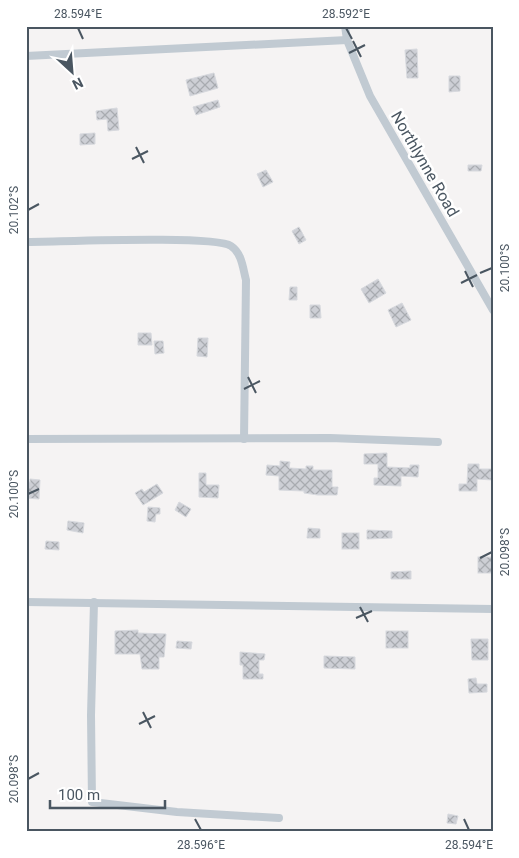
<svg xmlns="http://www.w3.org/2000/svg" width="519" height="858" font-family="Roboto,sans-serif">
  <defs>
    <pattern id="building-cross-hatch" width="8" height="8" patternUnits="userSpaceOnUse" patternTransform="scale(1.25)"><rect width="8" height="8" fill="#cdcfd5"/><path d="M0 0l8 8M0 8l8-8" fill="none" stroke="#a8abb0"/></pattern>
  </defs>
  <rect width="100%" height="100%" fill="#f5f3f3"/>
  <!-- building -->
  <g fill="url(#building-cross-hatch)" stroke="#d7d9de">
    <polygon points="417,49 418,78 407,78 405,50"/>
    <polygon points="214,73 218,88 190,96 186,80"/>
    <polygon points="449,76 460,76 460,91 449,92"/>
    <polygon points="218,100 220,107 196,115 193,107"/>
    <polygon points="117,108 119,130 108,131 107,119 97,120 96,111"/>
    <polygon points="95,133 95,144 80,145 80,134"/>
    <polygon points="468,165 482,165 481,171 468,171"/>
    <polygon points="266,170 273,182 263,187 257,174"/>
    <polygon points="299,227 306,240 299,244 292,231"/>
    <polygon points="378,279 386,293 369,303 361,289"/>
    <polygon points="290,287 297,287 297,300 289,300"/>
    <polygon points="402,303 411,320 396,327 388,310"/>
    <polygon points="310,305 320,305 321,318 310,318"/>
    <polygon points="138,333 151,333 152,345 138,345"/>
    <polygon points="198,338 208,338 207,357 197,356"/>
    <polygon points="154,341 163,341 164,353 155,354"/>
    <polygon points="387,453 387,467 410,468 410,465 419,465 418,477 401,476 401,486 374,485 374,478 378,478 378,464 364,464 364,454"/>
    <polygon points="280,461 290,462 289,468 306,469 306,466 313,466 313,470 332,470 332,487 338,487 337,495 318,495 304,493 304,491 279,490 279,476 266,475 267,465 280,466"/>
    <polygon points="468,464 479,464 479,469 493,469 492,480 477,479 477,491 459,491 459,484 467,484"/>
    <polygon points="199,473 206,473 206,485 219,485 218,498 199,497"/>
    <polygon points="30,479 40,480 39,499 26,498 26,482 30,482"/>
    <polygon points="157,484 163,493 143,505 135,493 142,489 144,492"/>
    <polygon points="179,502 191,509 186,517 175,510"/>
    <polygon points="148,507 160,508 160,514 156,514 155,522 147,521"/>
    <polygon points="68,521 84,523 83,533 67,530"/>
    <polygon points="308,528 320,529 320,538 307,538"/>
    <polygon points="367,530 392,531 392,538 367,539"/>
    <rect x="342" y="533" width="17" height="16"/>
    <polygon points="46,541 59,542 59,550 45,549"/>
    <rect x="478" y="557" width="15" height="16"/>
    <polygon points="411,571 411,579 391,579 391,572"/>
    <polygon points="138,630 138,633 166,634 164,657 159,657 159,669 142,669 140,654 115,654 115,631"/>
    <rect x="386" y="631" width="22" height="17"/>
    <polygon points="471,639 488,639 488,660 472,660"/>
    <polygon points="177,641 192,642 191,649 176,648"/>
    <polygon points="240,652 265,654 264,660 259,660 259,674 263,674 263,679 243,679 243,665 240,665"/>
    <polygon points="324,656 355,657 355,669 324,668"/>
    <polygon points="476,678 477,684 487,684 487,692 469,693 468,679"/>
    <polygon points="448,814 458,816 456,824 447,823"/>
  </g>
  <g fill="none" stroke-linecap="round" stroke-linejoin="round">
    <!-- minor -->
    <g stroke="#c1cad2" stroke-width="8">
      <polyline points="345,26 347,40 370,96 493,310"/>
      <polyline points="26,56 347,40"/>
      <path d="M 26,242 C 58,242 214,235 231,246 C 242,253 243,269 246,280 L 244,439"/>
      <polyline points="26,439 330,438 438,442"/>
      <polyline points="26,602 493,609"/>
      <polyline points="94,602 91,715 92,802 177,812 279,818"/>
    </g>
  </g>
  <!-- ticks -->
  <path fill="none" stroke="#4a5661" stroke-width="2" d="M 78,28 L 83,39M 346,28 L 352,39M 353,41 L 361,57M 349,53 L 365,45M 136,147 L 144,163M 132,159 L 148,151M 28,210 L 39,204M 465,271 L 473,287M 480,273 L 492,268M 461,283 L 477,275M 248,377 L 256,393M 244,389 L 260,381M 28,494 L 39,489M 480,558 L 492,552M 360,607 L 368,622M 356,618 L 372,611M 143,712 L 151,728M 139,724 L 155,716M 28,779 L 39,773M 195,819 L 201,830M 464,819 L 469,830"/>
  <g text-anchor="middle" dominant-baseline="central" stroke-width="5" stroke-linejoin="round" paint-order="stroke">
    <!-- street labels -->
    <g font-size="16" fill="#4a5661" stroke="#fff">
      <text transform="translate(425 164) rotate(60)">Northlynne Road</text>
    </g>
  </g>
  <!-- border -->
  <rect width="519" height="858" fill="none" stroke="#ffffff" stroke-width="55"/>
  <!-- north arrow -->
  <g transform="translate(72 72) rotate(154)" stroke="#ffffff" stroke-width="4" paint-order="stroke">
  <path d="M0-4L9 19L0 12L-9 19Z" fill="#4a5661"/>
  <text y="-8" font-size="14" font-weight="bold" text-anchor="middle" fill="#4a5661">N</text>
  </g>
  <!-- scale -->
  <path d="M50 800v8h115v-8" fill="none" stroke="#4a5661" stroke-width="2.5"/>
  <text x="58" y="800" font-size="15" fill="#4a5661" stroke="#ffffff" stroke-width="4" paint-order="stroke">100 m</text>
  <rect x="28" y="28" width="464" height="802" fill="none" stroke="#4a5661" stroke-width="2"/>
  <g font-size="12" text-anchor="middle" fill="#4a5661">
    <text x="78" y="18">28.594°E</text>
    <text x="346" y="18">28.592°E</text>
    <text transform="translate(14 210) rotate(-90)" y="4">20.102°S</text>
    <text transform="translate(505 268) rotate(-90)" y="4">20.100°S</text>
    <text transform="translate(14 494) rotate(-90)" y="4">20.100°S</text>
    <text transform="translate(505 552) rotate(-90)" y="4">20.098°S</text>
    <text transform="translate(14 779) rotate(-90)" y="4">20.098°S</text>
    <text x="201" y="849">28.596°E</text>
    <text x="469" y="849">28.594°E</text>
  </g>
</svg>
